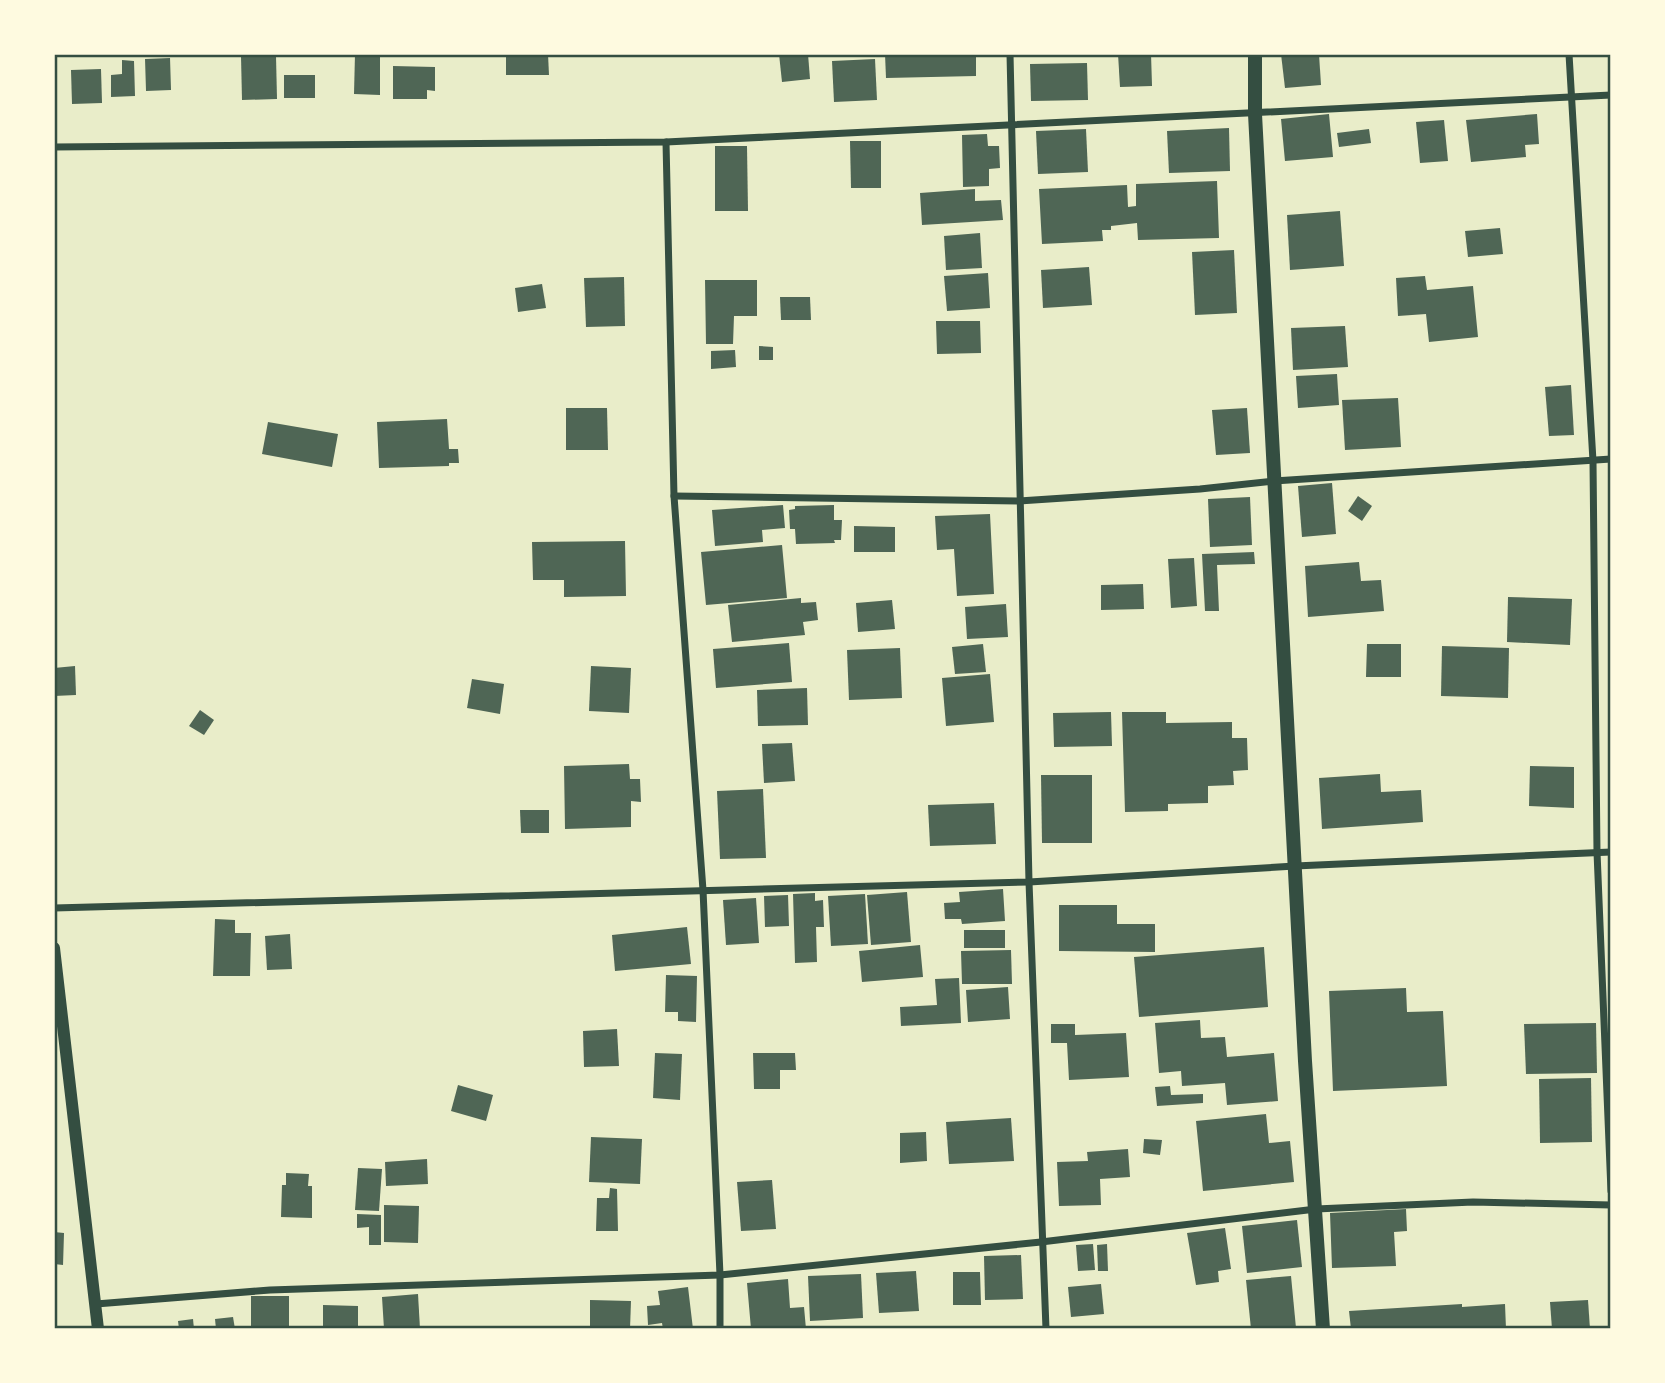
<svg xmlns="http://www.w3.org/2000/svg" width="1665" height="1383" font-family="Mulish,sans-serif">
  <rect width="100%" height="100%" fill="#e9edc9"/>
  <!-- building -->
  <g fill="#4f6655">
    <polygon points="355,54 380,54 380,95 354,94"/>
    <polygon points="506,54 548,54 549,75 506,75"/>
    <polygon points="779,54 808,54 810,79 782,82"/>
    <polygon points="885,54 976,54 976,76 886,78"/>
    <polygon points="1118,54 1151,54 1152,86 1120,87"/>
    <polygon points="1281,54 1319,54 1321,85 1285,88"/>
    <polygon points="241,56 276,56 277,99 242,100"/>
    <polygon points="170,58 171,90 146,91 145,59"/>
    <polygon points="875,59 877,100 834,102 832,61"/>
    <polygon points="122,60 134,61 135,96 111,97 111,75 122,74"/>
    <polygon points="1087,63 1088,100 1031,101 1030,64"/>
    <polygon points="393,66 435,67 435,91 427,90 427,99 393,99"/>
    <polygon points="101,69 102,103 72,104 71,70"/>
    <rect x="284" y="75" width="31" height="23"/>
    <polygon points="1329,114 1333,157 1285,161 1281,119"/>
    <polygon points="1537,114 1539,144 1525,145 1526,157 1471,162 1466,120"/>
    <polygon points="1444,120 1448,161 1420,163 1416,122"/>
    <polygon points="1229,128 1230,171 1169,173 1167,131"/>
    <polygon points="1086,129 1088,172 1038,174 1036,131"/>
    <polygon points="1369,129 1371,143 1339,147 1337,133"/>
    <polygon points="987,134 988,146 999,146 1000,168 989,169 989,186 963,187 962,135"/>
    <polygon points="850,141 881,141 881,188 851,188"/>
    <polygon points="715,146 747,146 748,211 715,211"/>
    <polygon points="1217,181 1219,238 1138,240 1137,223 1111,226 1111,230 1102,230 1103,241 1042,244 1039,189 1127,185 1128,207 1136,206 1136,184"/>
    <polygon points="975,189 975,201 1001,200 1003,220 922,225 920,193"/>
    <polygon points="1340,211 1344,266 1290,270 1287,215"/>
    <polygon points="1500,228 1503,254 1468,257 1465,231"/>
    <polygon points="980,233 982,268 946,270 944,236"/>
    <polygon points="1234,250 1237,313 1195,315 1192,252"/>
    <polygon points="1089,267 1092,305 1043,308 1041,270"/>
    <polygon points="988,273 990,308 947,311 944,276"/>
    <polygon points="1425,276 1427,290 1473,286 1478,337 1429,342 1426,314 1398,316 1396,278"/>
    <polygon points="624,277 625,326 586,327 584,278"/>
    <polygon points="705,280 757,280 757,316 734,316 733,344 706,344"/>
    <polygon points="542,284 546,308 518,312 515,288"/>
    <polygon points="780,297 810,297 811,320 781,320"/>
    <polygon points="936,321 980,321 981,353 937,354"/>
    <polygon points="1345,326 1348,367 1293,370 1291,328"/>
    <polygon points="759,346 773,347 773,360 759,360"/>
    <polygon points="735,350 736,367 711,369 711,351"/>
    <polygon points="1337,374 1339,405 1298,408 1296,376"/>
    <polygon points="1571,385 1574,435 1549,436 1545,387"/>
    <polygon points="1398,398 1401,447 1345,450 1342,400"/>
    <polygon points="566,408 607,408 608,450 566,450"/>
    <polygon points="1247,408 1250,453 1216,455 1212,410"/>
    <polygon points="447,419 449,449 458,449 459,463 449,463 449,466 379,468 377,422"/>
    <polygon points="268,422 338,434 332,467 262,454"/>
    <polygon points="1332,483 1336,534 1302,537 1298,486"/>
    <polygon points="1358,496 1372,506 1362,521 1348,511"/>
    <polygon points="1250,497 1252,545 1210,547 1208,499"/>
    <polygon points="783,505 785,528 762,530 763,542 715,546 712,510"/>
    <polygon points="834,505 834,520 842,520 841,540 834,540 835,543 796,544 795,529 790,529 789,510 795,509 795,506"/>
    <polygon points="990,514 994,594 957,596 954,549 937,550 935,516"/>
    <polygon points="854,526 895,527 895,552 854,552"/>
    <polygon points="625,541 626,596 564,597 564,580 533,580 532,542"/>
    <polygon points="782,545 787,598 706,605 701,552"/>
    <polygon points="1254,552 1255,564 1217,565 1219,611 1205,611 1202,554"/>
    <polygon points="1194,558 1197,606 1171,608 1168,559"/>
    <polygon points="1359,562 1361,581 1381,580 1384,611 1308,617 1305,566"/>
    <polygon points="1143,584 1144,609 1101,610 1101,585"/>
    <polygon points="1508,597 1572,599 1570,645 1507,642"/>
    <polygon points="801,598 801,603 816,602 818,620 803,622 805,635 732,642 728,605"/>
    <polygon points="892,600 895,629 858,632 856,603"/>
    <polygon points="1006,604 1008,637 967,639 965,607"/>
    <polygon points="789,643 792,682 716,688 713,649"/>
    <polygon points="983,644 986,672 955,674 952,647"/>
    <polygon points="1367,644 1401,644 1401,677 1366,677"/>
    <polygon points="1442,646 1509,648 1508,698 1441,696"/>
    <polygon points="900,648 902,698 849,700 847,650"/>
    <polygon points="75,666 76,695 54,696 54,668"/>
    <polygon points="591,666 631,668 629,713 589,711"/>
    <polygon points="990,674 994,722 946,726 942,678"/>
    <polygon points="472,679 504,684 500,714 467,708"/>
    <polygon points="807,688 808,725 758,726 757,690"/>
    <polygon points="200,710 214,720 204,735 189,726"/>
    <polygon points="1111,712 1112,746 1054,747 1053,713"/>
    <polygon points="1122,712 1166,712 1166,723 1232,722 1232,738 1247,738 1248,770 1233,771 1234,785 1208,786 1208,803 1168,804 1168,811 1125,812"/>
    <polygon points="792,743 795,781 764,783 762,744"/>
    <polygon points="629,764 630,779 640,779 641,802 631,801 631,827 565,829 564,766"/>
    <polygon points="1530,766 1574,767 1574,808 1529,806"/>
    <polygon points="1380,774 1381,792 1421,790 1423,822 1322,829 1319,778"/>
    <polygon points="1041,775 1092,775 1092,843 1042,843"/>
    <polygon points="763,789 766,858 720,859 717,791"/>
    <polygon points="994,803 996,844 930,846 928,805"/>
    <polygon points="520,810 549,810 549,833 521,833"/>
    <polygon points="1003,889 1005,921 962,924 961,919 945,919 944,903 960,902 959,892"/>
    <polygon points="907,892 911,942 871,945 867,895"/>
    <polygon points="815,893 815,901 823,900 824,927 816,927 817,962 795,963 793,894"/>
    <polygon points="865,894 868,944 831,946 828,896"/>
    <polygon points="788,895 789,926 765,927 764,896"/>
    <polygon points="756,898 759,943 726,945 723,900"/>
    <polygon points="1059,905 1117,905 1117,924 1155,924 1155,952 1059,951"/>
    <polygon points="215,919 235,920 235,933 251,933 250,976 213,976"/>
    <polygon points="687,927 691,964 615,971 612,935"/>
    <rect x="964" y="930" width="41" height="18"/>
    <polygon points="290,934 292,969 267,970 265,936"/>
    <polygon points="920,945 923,977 862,982 859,951"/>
    <polygon points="1264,947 1268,1007 1139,1017 1134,957"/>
    <polygon points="1011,950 1012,984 962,984 961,951"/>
    <polygon points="666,975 697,976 696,1022 678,1021 678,1012 665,1012"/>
    <polygon points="959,978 961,1023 901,1026 900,1007 937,1005 935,979"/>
    <polygon points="1008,987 1010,1019 968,1022 966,990"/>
    <polygon points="1406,988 1407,1012 1443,1011 1447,1086 1333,1091 1329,991"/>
    <polygon points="1200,1020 1201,1038 1225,1037 1227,1057 1274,1053 1278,1101 1227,1105 1225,1083 1182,1086 1181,1071 1159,1073 1155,1023"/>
    <polygon points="1596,1023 1597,1073 1526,1074 1524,1024"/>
    <polygon points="1051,1024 1075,1024 1075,1035 1126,1033 1129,1077 1069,1080 1067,1043 1051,1043"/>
    <polygon points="617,1029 619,1066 584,1067 583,1031"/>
    <polygon points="655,1053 682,1054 680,1100 653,1098"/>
    <polygon points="753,1053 795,1053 796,1070 780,1070 780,1089 754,1089"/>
    <polygon points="1591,1078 1592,1142 1540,1143 1539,1079"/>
    <polygon points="458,1085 493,1095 486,1121 451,1111"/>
    <polygon points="1170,1086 1171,1095 1203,1094 1203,1103 1157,1106 1155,1087"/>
    <polygon points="1266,1114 1269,1143 1290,1141 1294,1182 1203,1191 1196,1121"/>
    <polygon points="1011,1118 1014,1161 949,1164 946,1122"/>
    <polygon points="926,1132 927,1161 900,1163 900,1133"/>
    <polygon points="591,1137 642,1139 640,1184 589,1182"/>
    <polygon points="1144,1139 1162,1140 1160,1155 1143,1153"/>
    <polygon points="1128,1149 1130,1177 1100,1179 1101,1205 1059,1206 1057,1162 1088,1161 1087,1152"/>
    <polygon points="427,1159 428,1184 386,1186 385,1162"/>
    <polygon points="358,1168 382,1169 379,1211 355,1210"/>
    <polygon points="286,1173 309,1174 308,1186 312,1186 312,1218 281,1217 282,1185 286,1185"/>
    <polygon points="772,1180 776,1229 741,1231 737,1182"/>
    <polygon points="610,1188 617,1189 618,1231 596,1231 597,1198 609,1198"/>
    <polygon points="384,1205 419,1206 418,1243 384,1242"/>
    <polygon points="1406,1209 1407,1231 1394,1232 1396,1266 1332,1268 1330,1213"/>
    <polygon points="357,1214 381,1215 381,1245 369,1245 369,1227 357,1228"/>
    <polygon points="1297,1220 1302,1267 1247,1273 1242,1226"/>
    <polygon points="1225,1228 1231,1269 1218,1271 1219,1282 1196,1285 1187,1233"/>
    <polygon points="54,1232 64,1233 63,1265 54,1264"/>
    <polygon points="1093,1244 1095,1270 1078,1271 1076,1245"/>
    <polygon points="1107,1244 1108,1271 1098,1271 1097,1245"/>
    <polygon points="1021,1255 1023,1299 985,1300 984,1256"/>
    <polygon points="916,1271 919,1311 879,1313 876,1273"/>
    <polygon points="953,1272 980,1272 981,1305 953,1305"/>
    <polygon points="861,1274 863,1318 810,1321 808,1276"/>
    <polygon points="1291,1276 1296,1328 1251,1329 1246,1280"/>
    <polygon points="788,1279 790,1308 804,1307 806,1329 751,1329 747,1283"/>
    <polygon points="1101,1284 1104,1314 1071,1317 1068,1287"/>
    <polygon points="688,1287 693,1329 663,1329 662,1323 648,1325 647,1306 660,1305 658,1291"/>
    <polygon points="418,1294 420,1329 384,1329 382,1297"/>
    <rect x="251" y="1296" width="38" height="33"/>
    <polygon points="590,1300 631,1301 630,1329 590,1329"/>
    <polygon points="1588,1300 1590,1329 1552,1329 1550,1302"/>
    <polygon points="1462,1304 1462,1307 1505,1304 1506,1329 1351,1329 1349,1311"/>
    <polygon points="323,1305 358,1306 358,1329 323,1329"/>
    <polygon points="233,1317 235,1329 216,1329 215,1319"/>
    <polygon points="193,1319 194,1329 179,1329 178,1321"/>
  </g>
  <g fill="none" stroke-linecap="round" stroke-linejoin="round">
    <!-- minor -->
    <g stroke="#344e41" stroke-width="7">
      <polyline points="1010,54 1029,882 1046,1329"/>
      <polyline points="1569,54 1593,461 1597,852 1611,1191"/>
      <polyline points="666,142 674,496 703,890 720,1275 720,1329"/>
      <polyline points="54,147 666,142 1611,95"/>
      <polyline points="674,496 1019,501 1200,489 1274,481 1611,459"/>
      <polyline points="54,908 1029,882 1295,866 1611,852"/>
      <polyline points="96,1304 270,1290 720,1275 1041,1242 1316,1209 1473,1202 1611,1205"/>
    </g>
    <!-- tertiary -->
    <polyline stroke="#344e41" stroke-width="12" points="54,948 98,1329"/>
    <!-- secondary -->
    <polyline stroke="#344e41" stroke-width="14" points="1255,54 1255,114 1305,1061 1323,1329"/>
  </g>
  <!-- border -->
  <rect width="1665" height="1383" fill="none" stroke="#fefae0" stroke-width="112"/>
  <rect x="56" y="56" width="1553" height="1271" fill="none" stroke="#344e41" stroke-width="2.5"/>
</svg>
